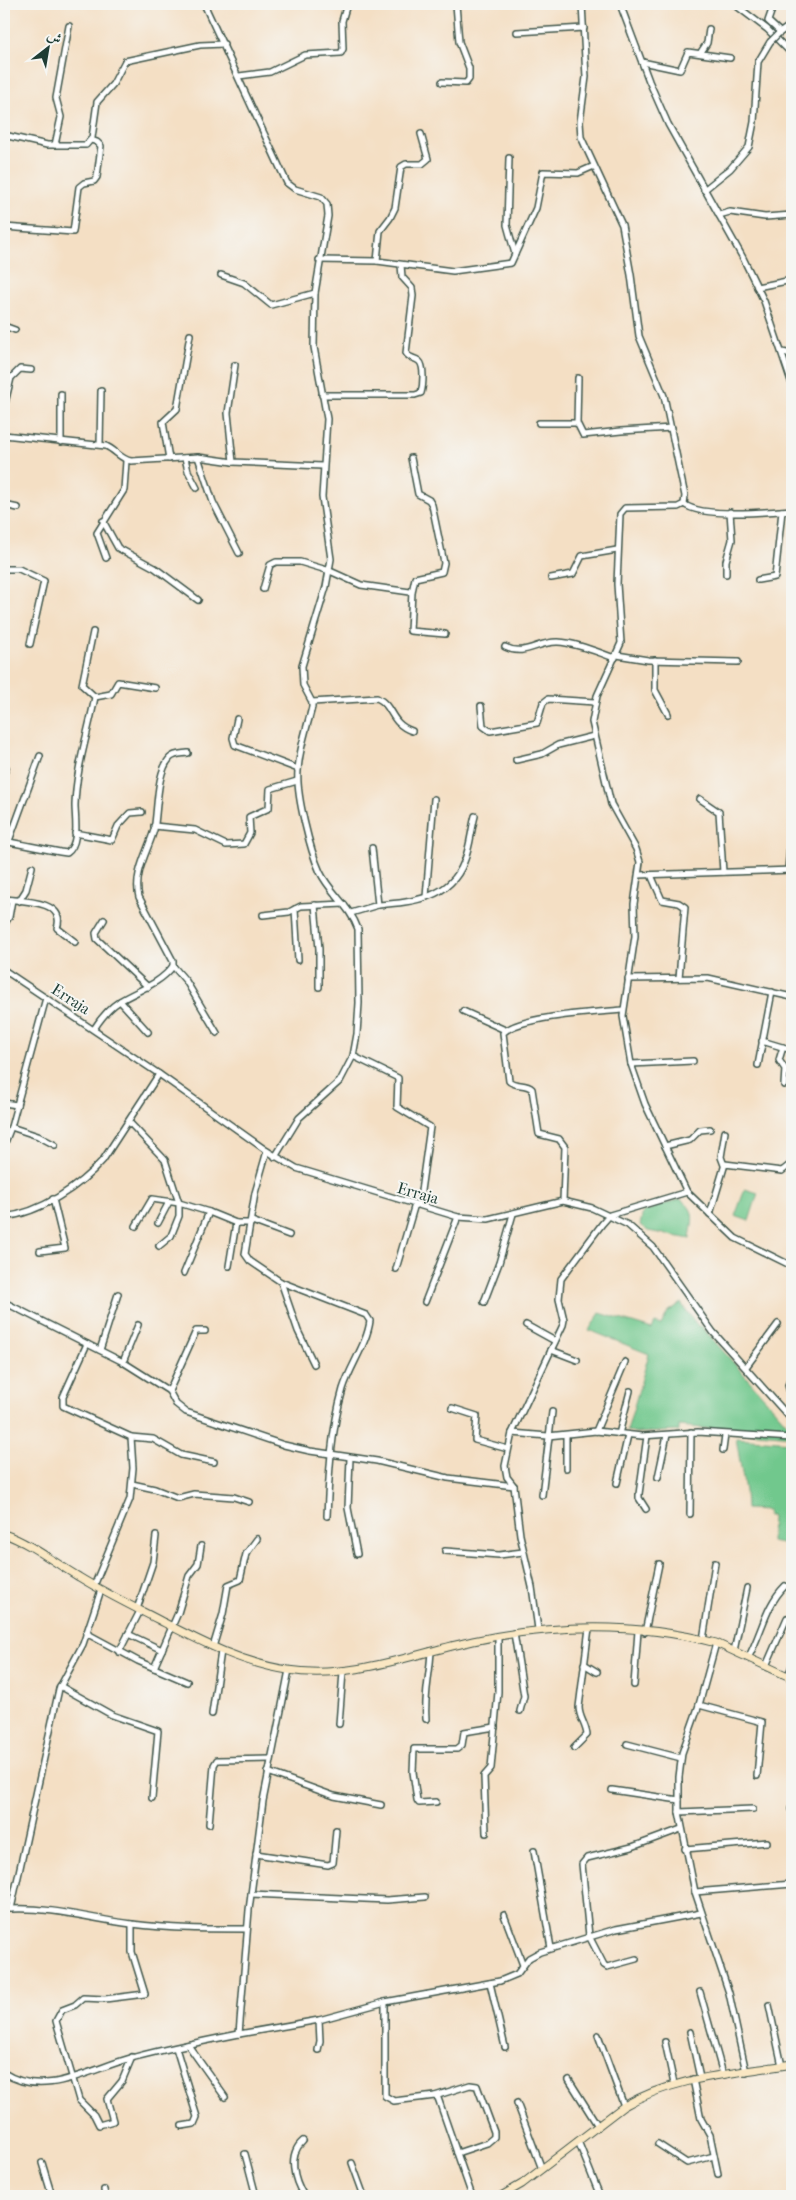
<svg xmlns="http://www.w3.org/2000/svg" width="796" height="2200" font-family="'IM FELL French Canon',Amiri,serif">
  <rect width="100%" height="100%" fill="#f6f6f2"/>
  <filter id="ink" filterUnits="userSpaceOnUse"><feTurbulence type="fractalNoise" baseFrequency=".02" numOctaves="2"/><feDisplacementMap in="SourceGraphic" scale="10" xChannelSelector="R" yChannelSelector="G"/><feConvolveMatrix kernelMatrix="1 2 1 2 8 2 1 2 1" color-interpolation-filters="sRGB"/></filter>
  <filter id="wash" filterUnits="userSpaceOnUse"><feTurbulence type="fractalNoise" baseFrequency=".0096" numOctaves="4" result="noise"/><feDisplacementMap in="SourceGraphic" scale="20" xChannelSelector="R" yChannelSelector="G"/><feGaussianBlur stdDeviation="1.12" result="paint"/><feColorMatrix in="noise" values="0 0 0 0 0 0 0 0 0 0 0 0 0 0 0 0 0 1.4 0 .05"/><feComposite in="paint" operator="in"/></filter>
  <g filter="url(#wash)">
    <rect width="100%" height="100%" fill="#f4dfc4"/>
    <!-- green -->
    <g fill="#71c88d" stroke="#488260">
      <polygon points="745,1189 758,1193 749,1221 735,1216"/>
      <path d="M 680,1199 C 698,1211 692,1220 690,1239 L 648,1231 L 640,1225 L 643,1212 Z"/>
      <polygon points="681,1303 698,1327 701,1326 792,1429 792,1436 679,1426 679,1431 637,1433 627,1431 649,1354 589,1330 600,1313 652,1329 655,1323 661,1325 668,1312"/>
      <polygon points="736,1438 792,1442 792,1546 771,1542 772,1516 768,1516 768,1510 746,1509 745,1491"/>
    </g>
  </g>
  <g filter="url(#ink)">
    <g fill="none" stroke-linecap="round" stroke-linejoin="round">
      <defs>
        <g id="minor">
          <path d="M 204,4 L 287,183 L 295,189 L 321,197 L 327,204 L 328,216 L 315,293 L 314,347 L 327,419 L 322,497 L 331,559 L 326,587 L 302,666 L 303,685 L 312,702 L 312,707 C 307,728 299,749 298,771 C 296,795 310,850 320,872 C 330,893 350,906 358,929 L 359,1003 L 357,1034 L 353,1056 L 340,1081 L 299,1118 L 275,1157"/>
          <polyline points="582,4 586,77 580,122 581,137 622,225 631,275 639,336 664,396 685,496 684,504 678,507 625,508 620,514 617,584 621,643 597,696 592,722 611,804 636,849 640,862 634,904 635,936 623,1016 631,1064 645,1104 687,1192 735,1238 792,1266"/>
          <polyline points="620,4 649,81 668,124 743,258 764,301 792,384"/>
          <polyline points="734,4 767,29 792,54"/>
          <polyline points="774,4 768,21 780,32"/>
          <polyline points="517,32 584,28"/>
          <polyline points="778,34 792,24"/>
          <polyline points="701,52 707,43 709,29"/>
          <polyline points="642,62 680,70 688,52 730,58"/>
          <polyline points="239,76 270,72 305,55 341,53 343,49 342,21 347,4"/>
          <polyline points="442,82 466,83 469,79 469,68 459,42 456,4"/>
          <polyline points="4,135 47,145 86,145 92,138 97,102 113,84 125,61 200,45 224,44"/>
          <polyline points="55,145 61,117 56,98 69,26"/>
          <polyline points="509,158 507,225 515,254"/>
          <polyline points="704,190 730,169 749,147 754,122 758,62 770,42"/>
          <polyline points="719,215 730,212 765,217 792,215"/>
          <polyline points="4,227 73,232 79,187 84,183 94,181 97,177 101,146 97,142 91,140"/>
          <polyline points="319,260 377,261 453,271 511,263 536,208 543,172 578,173 594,166"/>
          <polyline points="377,261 380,231 390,218 395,208 401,167 406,164 422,164 428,159 421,134"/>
          <polyline points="221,275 244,283 271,305 315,293"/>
          <polyline points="757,287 792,280"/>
          <polyline points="4,326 15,330"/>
          <polyline points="782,352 792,354"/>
          <polyline points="578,378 577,423 583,435 621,431 672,428"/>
          <polyline points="61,394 61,442"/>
          <path d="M 322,395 L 415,395 L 421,393 C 423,386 425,366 419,361 C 414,357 409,359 406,353 L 413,296 L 412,288 L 402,277 L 401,265"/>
          <polyline points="4,407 11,378 20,369 31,370"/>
          <polyline points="539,423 577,423"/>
          <path d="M 4,435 L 106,446 C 115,450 122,460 131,461 L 198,457 L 233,462 L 322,466"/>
          <polyline points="100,445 101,391"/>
          <polyline points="198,457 213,502 239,553"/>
          <polyline points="185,458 188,471 197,488"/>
          <polyline points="169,459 163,422 177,409 190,335"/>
          <polyline points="233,462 228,413 235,365"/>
          <path d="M 684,504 C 701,518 770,512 792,510"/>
          <polyline points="4,505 18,508"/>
          <polyline points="103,521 118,548 155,568 198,600"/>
          <polyline points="106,558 97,533 124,490 126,461"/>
          <polyline points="4,569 19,569 44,581 30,644"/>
          <polyline points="726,574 726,561 732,540 730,512"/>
          <polyline points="551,578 573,574 582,556 617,550"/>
          <polyline points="758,580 775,577 782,511"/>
          <polyline points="263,589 270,565 276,562 300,562 330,571 361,585 410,592 412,592 415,578 442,572 444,563 432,505 429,500 418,494 411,458"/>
          <polyline points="412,592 410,631 445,634"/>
          <path d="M 505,647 C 525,657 538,641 558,642 C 577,643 597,652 615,658"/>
          <polyline points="617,655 648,660 738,662"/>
          <polyline points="655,660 655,690 668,714"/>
          <polyline points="95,697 111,694 118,682 155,688"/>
          <path d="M 312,702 L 377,698 C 394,706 389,723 412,731"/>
          <polyline points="481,706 483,726 490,731 537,723 543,703 548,699 595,702"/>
          <polyline points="237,719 233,738 235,745 298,769"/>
          <polyline points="516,760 542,754 558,745 594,736"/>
          <polyline points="4,773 6,768"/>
          <polyline points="700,799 719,812 723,872"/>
          <polyline points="154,826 195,830 226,845 244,844 250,833 249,817 269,808 270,789 297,781"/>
          <polyline points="75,833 112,840 118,826 130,813 142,812"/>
          <path d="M 4,841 L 60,852 L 67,853 C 80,844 75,819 75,805 C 76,768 88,734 95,697 L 82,685 L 93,632"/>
          <polyline points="9,841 40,756"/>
          <polyline points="788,870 792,821"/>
          <polyline points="639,875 792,870"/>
          <polyline points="651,875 662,900 679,903 685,907 679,978"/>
          <polyline points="426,897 434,799"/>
          <path d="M 4,899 C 21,901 67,900 57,928 L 75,942"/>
          <polyline points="19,901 26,890 32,867"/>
          <polyline points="315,905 319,949 319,987"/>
          <path d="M 378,905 C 412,902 450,899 464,862 C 470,848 471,831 475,816"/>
          <polyline points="295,909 298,960"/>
          <polyline points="351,913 378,905 372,848"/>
          <polyline points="263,915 289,912 301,906 344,904"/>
          <polyline points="104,920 96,933 97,939 148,987"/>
          <polyline points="4,925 9,917 12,900"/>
          <polyline points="173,966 186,981 217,1033"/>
          <polyline points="4,970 159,1074 267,1151 296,1168 458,1217 488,1219 563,1201 592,1208 628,1225 653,1247 713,1332 792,1420"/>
          <polyline points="628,979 708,978 792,997"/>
          <polyline points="120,1001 148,1032"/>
          <polyline points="463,1011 505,1030"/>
          <path d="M 94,1029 C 101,1018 109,1008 120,1001 C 138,990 160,984 173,966 L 173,961 L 139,897 C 133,874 148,851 154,830 C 158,810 156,773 170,758 C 175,753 182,754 188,753"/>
          <polyline points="762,1041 792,1050"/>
          <polyline points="783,1047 779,1060 785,1069 784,1085"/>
          <polyline points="353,1056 398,1078 397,1107 430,1127 419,1205"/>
          <polyline points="631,1064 693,1061"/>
          <polyline points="758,1065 772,992"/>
          <polyline points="4,1103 17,1105"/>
          <polyline points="129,1122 165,1160 179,1203 179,1216 171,1236 159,1246"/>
          <polyline points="11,1127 38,1136 55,1145"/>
          <polyline points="4,1145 11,1127 46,998"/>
          <polyline points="665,1146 690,1140 700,1130 710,1129"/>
          <polyline points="267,1151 255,1193 245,1254 250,1261 281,1282 298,1331 314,1364"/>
          <polyline points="724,1165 721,1157 725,1132"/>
          <path d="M 563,1201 L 565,1147 L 559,1139 L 539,1134 L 532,1089 C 526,1083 515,1087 509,1081 L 503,1033 C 519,1016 598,1012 623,1010"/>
          <polyline points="710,1214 725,1164 782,1171 792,1163"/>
          <path d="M 4,1217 C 40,1213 79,1187 103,1160 L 159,1074"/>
          <polyline points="252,1221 289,1235"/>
          <polyline points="158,1223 169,1202"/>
          <polyline points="136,1226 152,1199 179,1203 209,1212"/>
          <polyline points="40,1251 65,1248 53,1199"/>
          <polyline points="229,1266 236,1223"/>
          <polyline points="396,1269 415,1204"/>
          <polyline points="184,1273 209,1212 236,1223 251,1223"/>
          <path d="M 281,1282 L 366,1315 L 370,1321 C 367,1344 350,1366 343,1389 C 331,1431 329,1473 327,1516"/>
          <polyline points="4,1302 123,1362 169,1391 176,1404 186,1412 284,1445 310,1451 377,1461 448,1478 514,1486"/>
          <polyline points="425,1302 458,1217"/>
          <polyline points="484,1302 499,1263 513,1214"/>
          <polyline points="526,1325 555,1341"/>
          <polyline points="87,1344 63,1397 63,1406 131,1437 133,1468 130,1499 94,1586"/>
          <polyline points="100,1350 118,1294"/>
          <polyline points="551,1350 577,1360"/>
          <polyline points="123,1362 138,1325"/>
          <polyline points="746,1367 778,1324"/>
          <polyline points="792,1376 788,1385 792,1400"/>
          <polyline points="169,1391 196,1331 205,1331"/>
          <polyline points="452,1408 477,1416 475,1440 508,1449"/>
          <polyline points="596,1431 625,1362"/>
          <polyline points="512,1433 548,1436 596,1431 642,1436 698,1432 792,1438"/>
          <polyline points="619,1434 630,1391"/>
          <polyline points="566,1435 566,1468"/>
          <polyline points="131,1437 153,1439 181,1455 214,1462"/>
          <polyline points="723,1450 725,1435"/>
          <polyline points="350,1458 348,1508 357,1554"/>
          <polyline points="658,1477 667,1435"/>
          <polyline points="617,1483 628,1435"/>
          <polyline points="132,1484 155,1489 178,1498 194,1494 234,1497 249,1502"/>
          <polyline points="542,1495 552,1412"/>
          <polyline points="646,1509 639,1498 639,1494 647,1436"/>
          <polyline points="690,1514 691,1432"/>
          <polyline points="445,1551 499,1555 523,1552"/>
          <polyline points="137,1609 153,1562 156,1536"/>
          <polyline points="538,1629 532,1587 520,1535 514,1486 507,1477 505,1466 512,1433 563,1325 564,1320 559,1299 561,1279 602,1224 610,1215 687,1192"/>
          <polyline points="645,1632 659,1564"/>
          <polyline points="86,1633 138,1661 187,1682"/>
          <polyline points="514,1633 524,1696 520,1711"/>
          <polyline points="128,1634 162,1650"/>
          <polyline points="703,1640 715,1563"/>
          <polyline points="716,1643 699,1705 682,1753 679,1777 679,1812 695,1892 729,1993 746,2072"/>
          <polyline points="213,1647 223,1614 228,1585 240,1580 246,1554 257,1539"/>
          <polyline points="734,1651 747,1588"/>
          <polyline points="119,1652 140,1611"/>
          <path d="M 748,1658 C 762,1633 765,1606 785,1586"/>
          <polyline points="584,1664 597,1672"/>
          <polyline points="766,1666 787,1618"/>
          <polyline points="154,1668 178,1613 189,1576 198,1564 201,1546"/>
          <polyline points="289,1670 263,1801 249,1910 239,2034 319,2020 385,2002 500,1981 517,1974 529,1958 540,1952 616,1929 701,1913"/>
          <polyline points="788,1676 792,1666"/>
          <polyline points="634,1685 638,1631"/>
          <polyline points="60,1686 112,1715 158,1731 152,1798"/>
          <polyline points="699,1705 762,1722 757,1776"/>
          <polyline points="212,1714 221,1651"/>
          <path d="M 426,1719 C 424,1695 430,1674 431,1651"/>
          <polyline points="339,1724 343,1672"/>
          <polyline points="627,1744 681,1758"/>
          <path d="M 574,1748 L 587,1735 C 586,1724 579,1718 579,1707 L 589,1628"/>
          <polyline points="268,1772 334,1796 381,1805"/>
          <polyline points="612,1790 679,1800"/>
          <polyline points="436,1802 419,1803 417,1800 413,1772 414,1749 457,1749 462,1745 464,1732 495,1727"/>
          <polyline points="791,1809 792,1809"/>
          <polyline points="679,1812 753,1809"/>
          <polyline points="209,1824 214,1765 217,1760 271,1759"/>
          <polyline points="486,1833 484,1776 491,1768 494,1735 498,1692 498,1637"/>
          <polyline points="685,1849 767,1842"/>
          <polyline points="534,1851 551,1948"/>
          <polyline points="256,1854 328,1865 333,1863 336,1830"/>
          <polyline points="695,1892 792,1884"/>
          <polyline points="251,1894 387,1900 425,1897"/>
          <polyline points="4,1909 11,1909 59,1689 83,1644 101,1590"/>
          <path d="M 11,1909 C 53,1907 91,1919 132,1924 C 170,1929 209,1929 247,1929"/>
          <polyline points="504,1915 523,1965"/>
          <polyline points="636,1959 607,1967 604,1965 589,1936 582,1864 587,1858 632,1847 681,1829"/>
          <polyline points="490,1983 505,2047"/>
          <polyline points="700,1992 723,2074"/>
          <polyline points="385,2002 385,2096 394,2101 435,2096 438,2098 472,2196"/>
          <polyline points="769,2005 782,2066"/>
          <polyline points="690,2032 700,2078"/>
          <polyline points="598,2035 624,2106"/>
          <polyline points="665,2042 674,2084"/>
          <polyline points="188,2045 225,2097"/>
          <polyline points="176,2048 197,2117 194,2124 182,2126"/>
          <polyline points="318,2050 320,2041 319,2020"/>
          <polyline points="132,2057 122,2081 107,2099 113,2121 99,2125 94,2115 79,2100 56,2021 62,2010 75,2005 83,1998 105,1999 145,1994 132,1952 132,1924"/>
          <path d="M 4,2073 C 45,2100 93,2067 135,2057 C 169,2048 204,2041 239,2034"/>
          <polyline points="693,2079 701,2119 710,2135 718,2174"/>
          <polyline points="569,2080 598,2126"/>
          <polyline points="435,2096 470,2085 477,2086 494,2132 494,2137 487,2143 457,2153"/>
          <polyline points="517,2103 542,2169"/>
          <path d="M 303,2141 C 287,2155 294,2180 304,2196"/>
          <polyline points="578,2141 600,2196"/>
          <polyline points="658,2144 687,2163 714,2156"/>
          <polyline points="245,2154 256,2196"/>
          <polyline points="42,2163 52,2196"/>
          <polyline points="352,2163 364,2196"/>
          <polyline points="104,2190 105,2196"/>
        </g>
        <g id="secondary">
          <path d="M 4,1534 C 30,1543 55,1563 79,1577 C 105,1593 132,1606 159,1620 C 200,1641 241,1663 288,1670 C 350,1680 413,1654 473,1641 C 552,1624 637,1622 716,1643 L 792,1678"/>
          <path d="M 501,2196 L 522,2184 L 624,2106 C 676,2076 734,2074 792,2064"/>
        </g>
      </defs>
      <!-- minor casing -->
      <use href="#minor" stroke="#3f554a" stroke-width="8"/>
      <!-- secondary casing -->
      <use href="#secondary" stroke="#3f554a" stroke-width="9"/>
      <!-- minor -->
      <use href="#minor" stroke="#fff" stroke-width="5"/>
      <!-- secondary -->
      <use href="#secondary" stroke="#fae7c3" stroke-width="7"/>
      <defs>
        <polyline id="minor-bridge" points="770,42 778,34"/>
      </defs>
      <!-- minor-bridge casing -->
      <use href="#minor-bridge" stroke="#3f554a" stroke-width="8" stroke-linecap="butt"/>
      <!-- minor-bridge -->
      <use href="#minor-bridge" stroke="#fff" stroke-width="5"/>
    </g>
  </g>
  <g text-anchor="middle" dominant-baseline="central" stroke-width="4" stroke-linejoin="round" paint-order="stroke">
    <!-- street labels -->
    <g font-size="16" fill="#1f3d34" stroke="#f6f6f2">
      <text transform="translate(71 999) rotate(33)">Erraja</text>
      <text transform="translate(418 1193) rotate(16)">Erraja</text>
    </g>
  </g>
  <!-- margin -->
  <rect width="796" height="2200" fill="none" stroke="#f6f6f2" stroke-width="20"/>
  <!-- north arrow -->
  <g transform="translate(48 48) rotate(31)" stroke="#f6f6f2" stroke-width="4" paint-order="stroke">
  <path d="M0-4L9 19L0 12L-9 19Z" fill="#1f3d34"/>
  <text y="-8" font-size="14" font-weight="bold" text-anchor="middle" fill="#1f3d34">ش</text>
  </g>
</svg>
